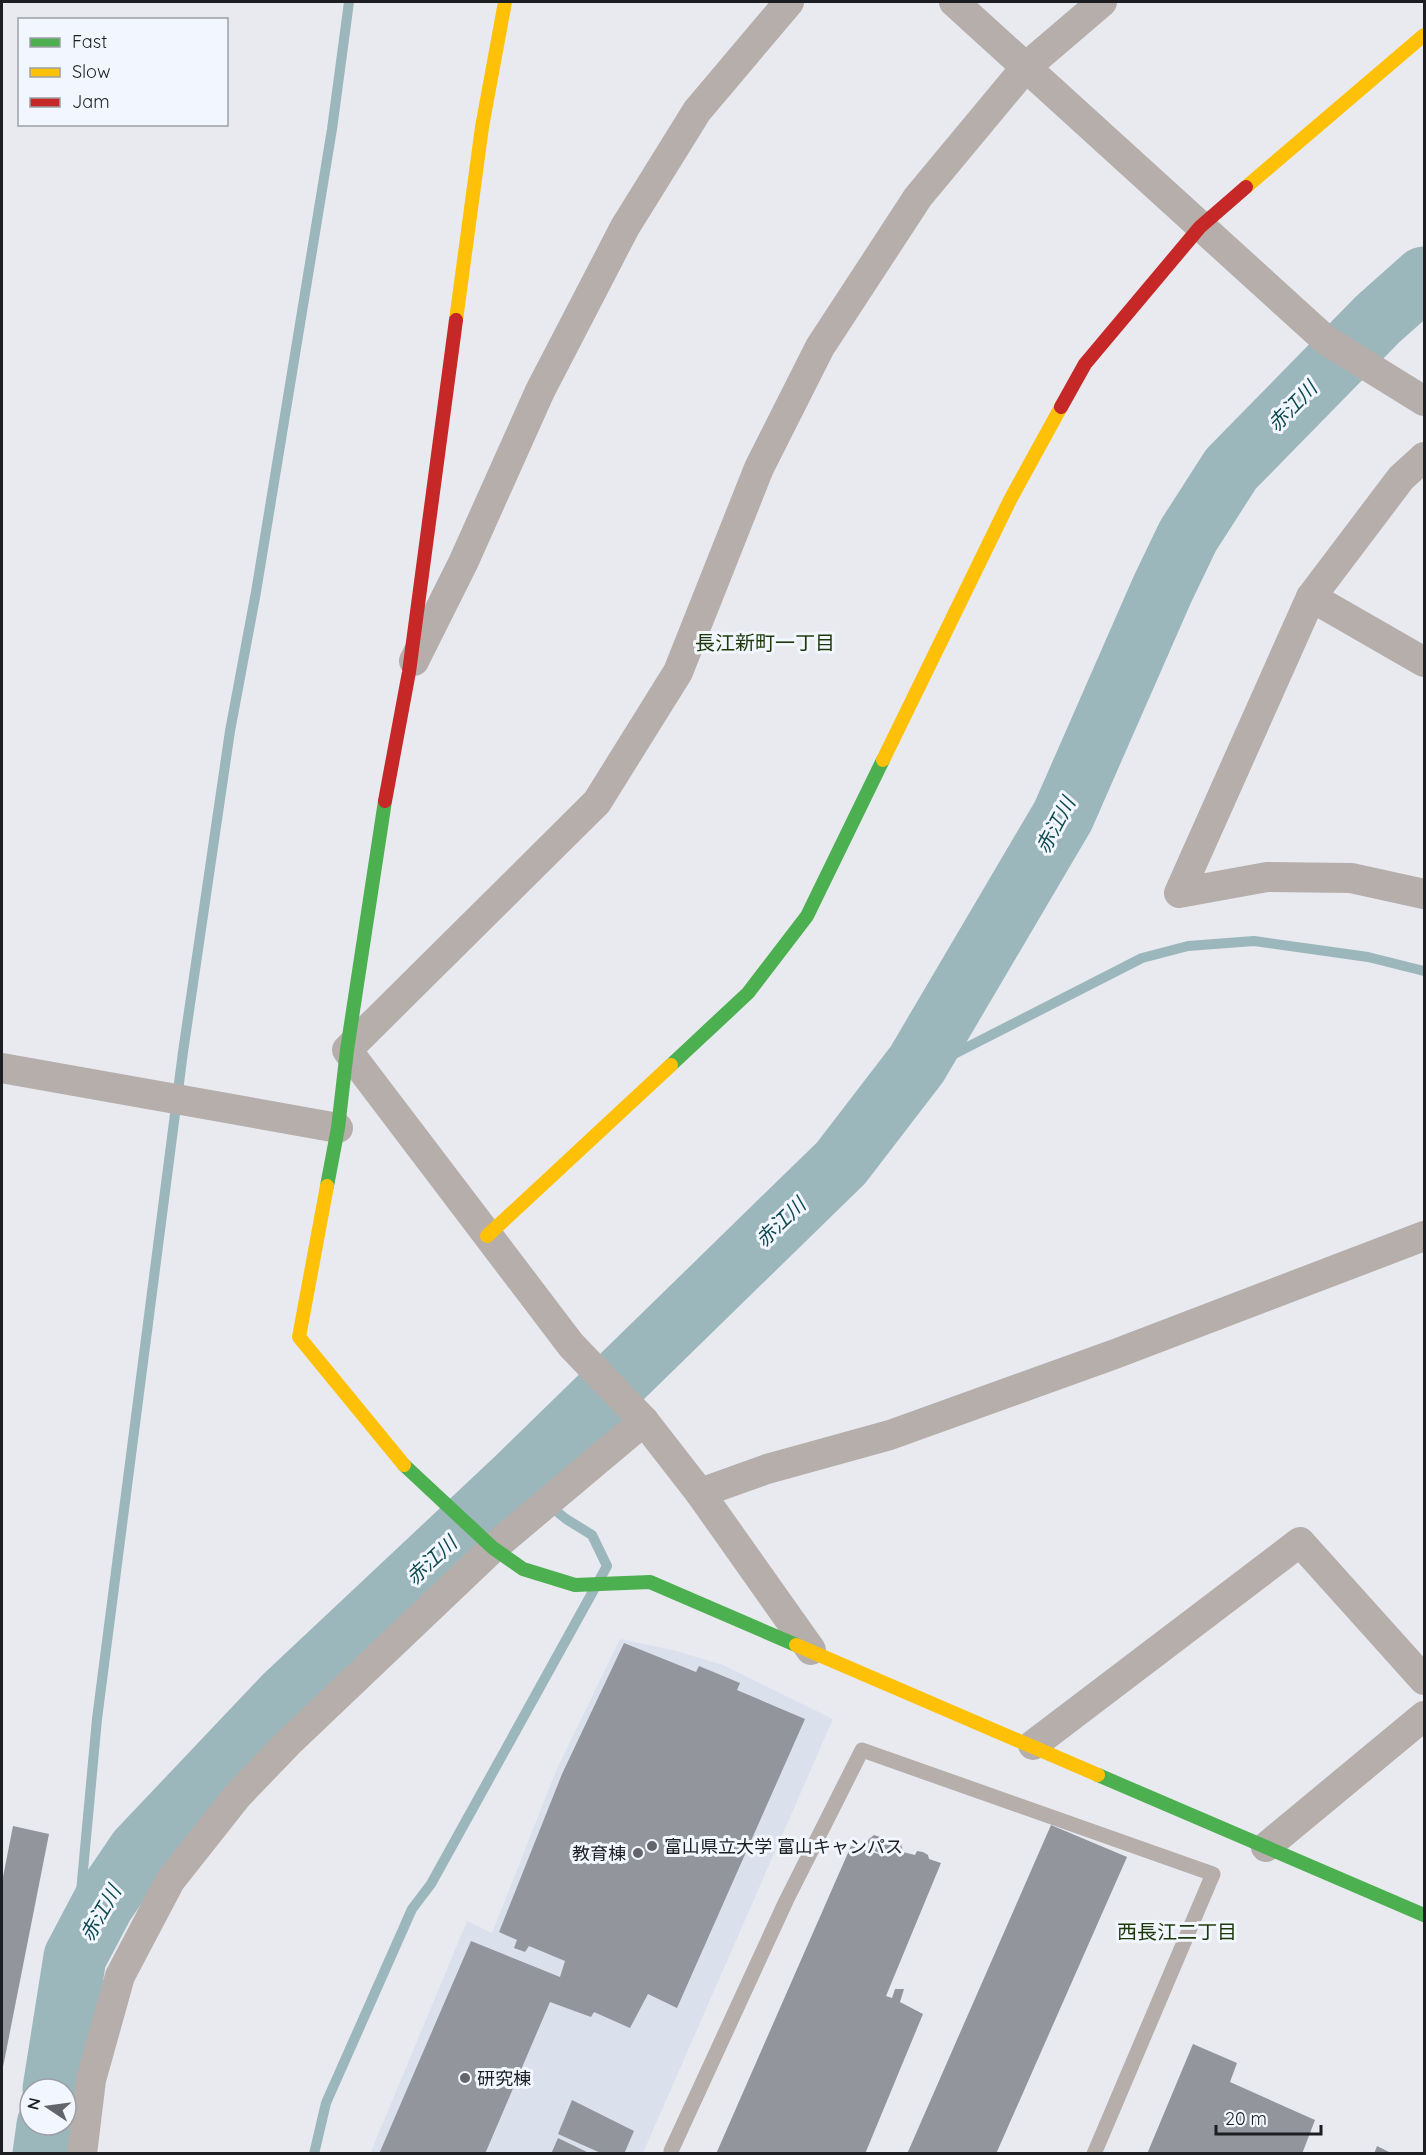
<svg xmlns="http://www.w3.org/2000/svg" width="1426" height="2155" font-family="Quicksand,'Noto Sans JP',sans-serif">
  <rect width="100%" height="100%" fill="#e8eaf0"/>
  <!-- built -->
  <polygon fill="#dbe0ed" points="620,1639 673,1650 723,1665 833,1719 643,2153 370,2154 467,1921 492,1933 556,1771"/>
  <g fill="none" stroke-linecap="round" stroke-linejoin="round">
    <!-- stream -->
    <g stroke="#9cb7bc" stroke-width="10">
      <polyline points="917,1064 954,1054 1142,958 1188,946 1254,941 1368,957 1424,971"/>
      <polyline points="75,1957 97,1719 183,1052 230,731 256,592 332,129 349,2"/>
      <polyline points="314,2154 326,2103 412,1909 431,1884 607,1566 592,1535 566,1519 517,1479"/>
    </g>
    <!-- river -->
    <g stroke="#9cb7bc" stroke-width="63">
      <polyline points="54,2089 75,1957 103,1904 139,1851 285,1697 517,1479 841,1163 917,1064 1063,816 1163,588 1188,536 1231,469 1378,319 1424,278"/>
      <polyline points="44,2154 48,2125"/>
    </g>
  </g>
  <!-- building -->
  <g fill="#92959c">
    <polygon points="624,1643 696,1672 699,1666 740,1683 737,1690 805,1719 677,2008 648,1994 630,2028 594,2012 591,2017 550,2002 485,2154 379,2154 471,1941 560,1977 565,1961 529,1946 525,1952 514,1948 517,1940 499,1932 562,1774"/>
    <polygon points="1051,1825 1127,1857 996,2154 907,2154"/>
    <polygon points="13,1826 49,1834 3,2067 2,1882"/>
    <polygon points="874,1835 901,1844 903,1852 915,1855 917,1851 923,1852 928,1855 929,1859 941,1863 886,1996 892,1998 895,1989 904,1989 900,2002 923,2014 865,2154 716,2154 851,1846 886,1856 868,1848 866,1844 869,1839"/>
    <polygon points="1193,2044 1237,2063 1230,2082 1315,2120 1302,2154 1147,2154"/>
    <polygon points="572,2100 634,2131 624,2154 603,2154 558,2134"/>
    <polygon points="558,2138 591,2154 551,2154"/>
    <polygon points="1377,2146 1393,2154 1374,2154"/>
  </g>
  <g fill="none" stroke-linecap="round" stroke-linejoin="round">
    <!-- lane -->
    <polyline stroke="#b5aeab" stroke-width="15" points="671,2151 786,1901 862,1750 1213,1874 1094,2154"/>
    <!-- street -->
    <g stroke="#b5aeab" stroke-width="30">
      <polyline points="954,2 1327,341 1424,401"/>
      <polyline points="1102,2 1026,67 918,197 820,347 759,468 678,672 597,802 347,1050 571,1345 644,1421 700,1493 767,1469 890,1435 1115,1354 1424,1236"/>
      <polyline points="1424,457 1401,478 1311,597 1179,893 1267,877 1351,878 1424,894"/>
      <polyline points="1311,597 1424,662"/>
      <polyline points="414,661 463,563 540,391 625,227 697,111 789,2"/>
      <polyline points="2,1068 338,1128"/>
      <polyline points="700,1493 811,1650"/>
      <polyline points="1033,1745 1300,1542 1424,1680"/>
      <polyline points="1266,1847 1424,1716"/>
      <polyline points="82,2154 91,2080 120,1976 170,1881 238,1795 287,1744 493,1548 644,1421"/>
    </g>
    <!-- fast -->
    <g stroke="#4caf50" stroke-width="14">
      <polyline points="671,1065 748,993 807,916 883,760"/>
      <polyline points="327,1186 338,1128 347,1050 385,801"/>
      <polyline points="404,1465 493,1548 523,1569 575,1585 650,1582 796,1645"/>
      <polyline points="1098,1775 1424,1915"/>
    </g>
    <!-- slow -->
    <g stroke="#ffc107" stroke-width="14">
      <polyline points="1246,187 1424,35"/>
      <polyline points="456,320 482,127 505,2"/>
      <polyline points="883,760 1010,500 1061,407"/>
      <polyline points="327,1186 299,1337 404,1465"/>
      <polyline points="487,1236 671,1065"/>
      <polyline points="796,1645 1098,1775"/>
    </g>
    <!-- jam -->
    <g stroke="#c62828" stroke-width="14">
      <polyline points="1061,407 1085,364 1200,227 1246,187"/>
      <polyline points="385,801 409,672 456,320"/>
    </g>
  </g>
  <!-- markers -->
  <g fill="#63656a" stroke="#f2f6ff" stroke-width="2">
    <circle cx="652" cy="1846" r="6"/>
    <circle cx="638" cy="1853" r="6"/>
    <circle cx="465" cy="2078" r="6"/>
  </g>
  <g text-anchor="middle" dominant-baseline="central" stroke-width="6" stroke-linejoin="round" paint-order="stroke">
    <!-- poi labels -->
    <g font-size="18" fill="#1c1e22" stroke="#f2f6ff" text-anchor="start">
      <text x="664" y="1846">富山県立大学 富山キャンパス</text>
      <text x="626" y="1853" text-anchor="end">教育棟</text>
      <text x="477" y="2078">研究棟</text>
    </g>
    <!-- water labels -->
    <g font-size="20" font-style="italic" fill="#0f4a4e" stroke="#f2f6ff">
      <text transform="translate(1292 406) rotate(-46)">赤江川</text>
      <text transform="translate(1055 825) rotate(-62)">赤江川</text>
      <text transform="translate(780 1222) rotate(-44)">赤江川</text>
      <text transform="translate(431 1560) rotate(-43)">赤江川</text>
      <text transform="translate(100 1913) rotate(-60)">赤江川</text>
    </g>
    <!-- neighbourhood labels -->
    <g font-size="20" fill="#1d3808" stroke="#f2f6ff">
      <text x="765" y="642">長江新町一丁目</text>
      <text x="1177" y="1931">西長江二丁目</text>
    </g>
  </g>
  <!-- border -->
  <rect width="1426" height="2155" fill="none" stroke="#1c1e22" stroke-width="6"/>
  <!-- legend -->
  <rect x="18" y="18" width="210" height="108" fill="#f2f6ff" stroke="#9ca0a7" stroke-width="1.5"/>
  <rect x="30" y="38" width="30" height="9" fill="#4caf50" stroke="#9ca0a7" stroke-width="1.5"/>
  <text x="72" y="48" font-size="18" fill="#1c1e22">Fast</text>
  <rect x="30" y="68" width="30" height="9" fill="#ffc107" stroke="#9ca0a7" stroke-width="1.5"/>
  <text x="72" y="78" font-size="18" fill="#1c1e22">Slow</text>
  <rect x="30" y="98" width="30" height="9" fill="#c62828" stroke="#9ca0a7" stroke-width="1.5"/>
  <text x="72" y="108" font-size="18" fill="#1c1e22">Jam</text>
  <!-- north arrow -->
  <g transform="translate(48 2107) rotate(283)"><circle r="28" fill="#f2f6ff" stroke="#9ca0a7" stroke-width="1.5"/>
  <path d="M0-4.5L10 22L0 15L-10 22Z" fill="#63656a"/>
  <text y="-9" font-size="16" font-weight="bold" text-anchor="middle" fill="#1c1e22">N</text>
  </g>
  <!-- scale -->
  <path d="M1216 2125v9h105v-9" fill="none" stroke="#1c1e22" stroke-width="3"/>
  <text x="1225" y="2125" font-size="18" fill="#1c1e22" stroke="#f2f6ff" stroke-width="4.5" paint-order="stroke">20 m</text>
</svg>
